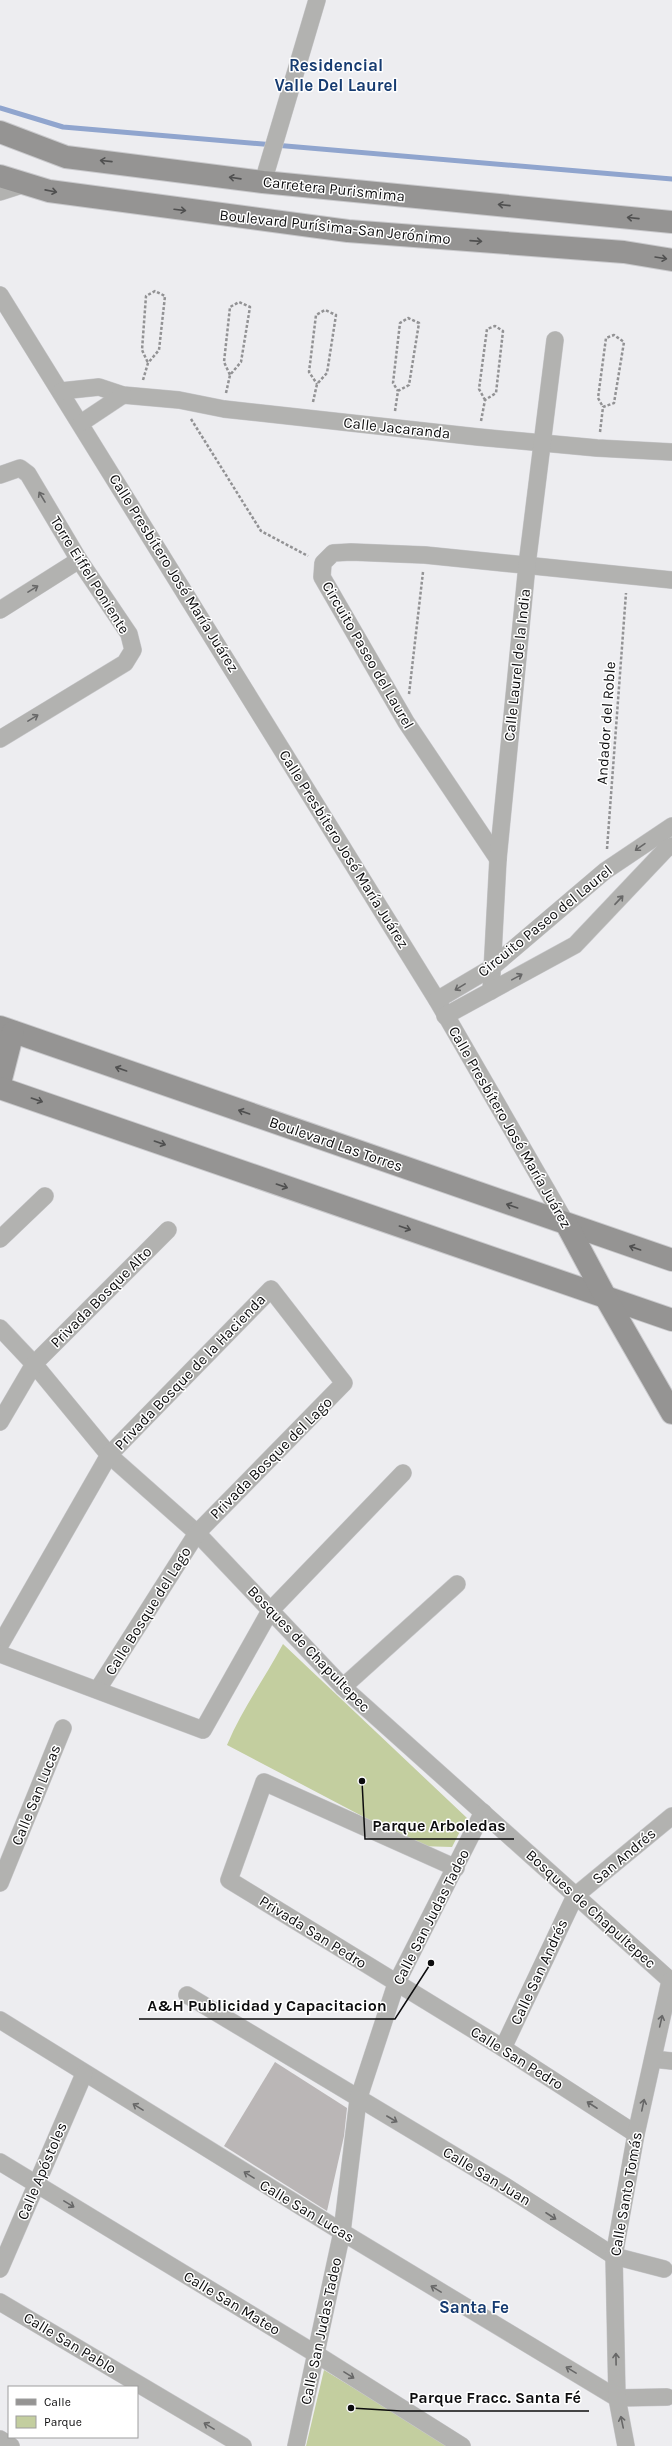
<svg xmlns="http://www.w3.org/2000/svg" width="672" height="2446" font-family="Karla,sans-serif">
  <rect width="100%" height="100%" fill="#ededf0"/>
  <!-- green -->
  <g fill="#c3ce9f">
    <path d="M 283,1644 L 467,1818 L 452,1847 L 419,1846 L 227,1745 C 242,1709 265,1678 283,1644 Z"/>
    <polygon points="324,2370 450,2446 306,2446"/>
  </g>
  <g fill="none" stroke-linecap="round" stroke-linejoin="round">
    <!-- stream -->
    <polyline stroke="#90a5ce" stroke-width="5" points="0,108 63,127 672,179"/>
  </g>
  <!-- building -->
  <polygon fill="#bab6b6" points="275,2062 347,2108 344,2136 327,2211 224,2146"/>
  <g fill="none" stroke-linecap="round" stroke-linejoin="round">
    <defs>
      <g id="street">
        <polyline points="263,182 317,0"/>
        <polyline points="0,192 25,184"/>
        <polyline points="0,295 437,1000 567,1225"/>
        <polyline points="61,391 99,387 123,395 179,400 224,409 478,437 597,448 672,452"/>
        <polyline points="81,423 123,395"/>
        <polyline points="0,475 20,468 28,474 79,560 129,634 133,650 125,663 0,739"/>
        <polyline points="0,610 79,560"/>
        <polyline points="498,859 406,722 322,577 323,563 333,553 351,552 425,555 672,580"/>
        <polyline points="491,991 498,859 527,565 555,340"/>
        <polyline points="437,1000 491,968 605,871 672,826"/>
        <polyline points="445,1016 575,945 666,849 672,846"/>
        <polyline points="0,1239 45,1196"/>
        <polyline points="0,1328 34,1364 109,1455 197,1533 343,1687 672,1982"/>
        <polyline points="0,1422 34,1364 168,1230"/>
        <polyline points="0,1645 109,1455 271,1289 344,1383 197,1533 98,1689"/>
        <polyline points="0,1654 203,1730 270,1611 403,1473"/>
        <polyline points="343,1687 457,1584"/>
        <polyline points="456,1868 264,1782 229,1880 503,2048 636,2134"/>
        <polyline points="0,1883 63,1728"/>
        <polyline points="187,1995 505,2186 614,2256 664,2269"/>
        <polyline points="0,2020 342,2232 617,2398"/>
        <polyline points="503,2048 575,1896 672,1816"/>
        <polyline points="653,2059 672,2061"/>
        <polyline points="0,2162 316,2354 462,2446"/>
        <polyline points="0,2269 84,2074"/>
        <polyline points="0,2302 243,2446"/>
        <polyline points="617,2398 667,2397"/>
        <polyline points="0,2439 11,2446"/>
        <polyline points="296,2446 342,2232 358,2100 396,1984 483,1812"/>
        <polyline points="626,2446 617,2398 614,2256 636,2134 670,1981"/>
      </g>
      <g id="secondary">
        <polyline points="0,132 66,157 263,182 672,222"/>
        <polyline points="0,176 49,191 348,231 624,252 672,260"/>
        <polyline points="0,1027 672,1260"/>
        <polyline points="0,1083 13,1032"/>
        <polyline points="0,1088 672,1320"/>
        <polyline points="567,1225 606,1298 672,1413"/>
      </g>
    </defs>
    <!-- street casing -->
    <use href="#street" stroke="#c9c9cc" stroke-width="18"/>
    <!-- secondary casing -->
    <use href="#secondary" stroke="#c9c9cc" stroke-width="24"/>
    <!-- path -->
    <g stroke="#929294" stroke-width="2.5" stroke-dasharray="3 2" stroke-linecap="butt">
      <polyline points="143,380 148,363 159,350 165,296 155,291 146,296 142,350 148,363"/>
      <polyline points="226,393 230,375 241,362 250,307 239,302 230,307 224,362 230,375"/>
      <polyline points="313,402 317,384 327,373 336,315 325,310 316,315 309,372 317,384"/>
      <polyline points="395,411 398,391 409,385 419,323 408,318 400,323 393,383 398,391"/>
      <polyline points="191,419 261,531 308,556"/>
      <polyline points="481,421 485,400 496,393 503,331 495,326 487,329 479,389 485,400"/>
      <polyline points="600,432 603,407 614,403 624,342 614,335 606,338 598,398 603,407"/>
      <polyline points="409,694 423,572"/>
      <polyline points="607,849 626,593"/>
    </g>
    <!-- street -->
    <use href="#street" stroke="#b2b2b0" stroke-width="17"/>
    <!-- secondary -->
    <use href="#secondary" stroke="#959493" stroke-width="22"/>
  </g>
  <!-- one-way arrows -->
  <defs><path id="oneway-shaft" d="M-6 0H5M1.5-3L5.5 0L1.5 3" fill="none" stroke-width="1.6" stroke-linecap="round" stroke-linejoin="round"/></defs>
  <g stroke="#505050">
    <use href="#oneway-shaft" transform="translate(106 161) rotate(-174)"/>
    <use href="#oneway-shaft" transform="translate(235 178) rotate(-172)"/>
    <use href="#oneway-shaft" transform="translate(51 191) rotate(11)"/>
    <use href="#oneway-shaft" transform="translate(504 205) rotate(-174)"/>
    <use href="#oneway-shaft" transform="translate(180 210) rotate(7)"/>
    <use href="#oneway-shaft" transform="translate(633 218) rotate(-174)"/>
    <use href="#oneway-shaft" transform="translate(476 241) rotate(4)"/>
    <use href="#oneway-shaft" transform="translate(661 258) rotate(9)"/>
    <use href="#oneway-shaft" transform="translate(121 1069) rotate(-161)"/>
    <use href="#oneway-shaft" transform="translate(37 1100) rotate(19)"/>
    <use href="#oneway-shaft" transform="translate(244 1112) rotate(-161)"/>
    <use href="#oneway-shaft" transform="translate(160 1143) rotate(19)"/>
    <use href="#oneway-shaft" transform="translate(282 1186) rotate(19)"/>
    <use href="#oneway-shaft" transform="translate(512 1206) rotate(-161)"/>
    <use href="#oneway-shaft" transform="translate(405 1228) rotate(19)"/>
    <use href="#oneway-shaft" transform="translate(635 1248) rotate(-161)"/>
  </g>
  <g stroke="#676767">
    <use href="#oneway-shaft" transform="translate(42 497) rotate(-121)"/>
    <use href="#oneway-shaft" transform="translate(33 589) rotate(-32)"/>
    <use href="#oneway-shaft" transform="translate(33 718) rotate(-31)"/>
    <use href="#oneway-shaft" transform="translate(640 847) rotate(145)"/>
    <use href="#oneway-shaft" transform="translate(619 900) rotate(-47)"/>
    <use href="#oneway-shaft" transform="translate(517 977) rotate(-29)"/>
    <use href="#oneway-shaft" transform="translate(460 987) rotate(149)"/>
    <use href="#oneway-shaft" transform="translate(661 2021) rotate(-77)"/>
    <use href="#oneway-shaft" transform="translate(592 2105) rotate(-147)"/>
    <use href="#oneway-shaft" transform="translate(643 2105) rotate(-78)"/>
    <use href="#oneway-shaft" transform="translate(138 2107) rotate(-148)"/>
    <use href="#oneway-shaft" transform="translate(392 2119) rotate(30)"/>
    <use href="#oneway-shaft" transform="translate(249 2175) rotate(-148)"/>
    <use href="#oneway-shaft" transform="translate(69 2204) rotate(31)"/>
    <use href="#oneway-shaft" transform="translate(551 2216) rotate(33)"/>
    <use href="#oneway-shaft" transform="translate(436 2289) rotate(-149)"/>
    <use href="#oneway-shaft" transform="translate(616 2359) rotate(-91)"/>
    <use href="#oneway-shaft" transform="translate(571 2370) rotate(-149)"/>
    <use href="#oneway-shaft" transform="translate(349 2375) rotate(32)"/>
    <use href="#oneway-shaft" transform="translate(622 2422) rotate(-102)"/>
    <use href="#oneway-shaft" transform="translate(209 2426) rotate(-149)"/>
  </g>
  <g text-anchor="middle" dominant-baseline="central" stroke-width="3" stroke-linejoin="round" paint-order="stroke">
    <!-- street labels -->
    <g font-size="15" fill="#0c0c0d" stroke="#fff">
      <text transform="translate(334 189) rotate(6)">Carretera Purismima</text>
      <text transform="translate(335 227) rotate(6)">Boulevard Purísima-San Jerónimo</text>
      <text transform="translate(397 428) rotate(6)">Calle Jacaranda</text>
      <text transform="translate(174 573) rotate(58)">Calle Presbítero José María Juárez</text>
      <text transform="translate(90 575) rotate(58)">Torre Eiffel Poniente</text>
      <text transform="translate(368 655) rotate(60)">Circuito Paseo del Laurel</text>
      <text transform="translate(517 665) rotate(-84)">Calle Laurel de la India</text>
      <text transform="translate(606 723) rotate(-86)">Andador del Roble</text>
      <text transform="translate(344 849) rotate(58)">Calle Presbítero José María Juárez</text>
      <text transform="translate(545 921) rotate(-39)">Circuito Paseo del Laurel</text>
      <text transform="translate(510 1127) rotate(60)">Calle Presbítero José María Juárez</text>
      <text transform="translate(336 1144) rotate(19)">Boulevard Las Torres</text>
      <text transform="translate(101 1297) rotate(-45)">Privada Bosque Alto</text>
      <text transform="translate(190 1372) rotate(-46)">Privada Bosque de la Hacienda</text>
      <text transform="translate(271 1458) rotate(-45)">Privada Bosque del Lago</text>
      <text transform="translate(148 1611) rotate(-58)">Calle Bosque del Lago</text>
      <text transform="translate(309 1649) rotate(46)">Bosques de Chapultepec</text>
      <text transform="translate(36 1795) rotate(-68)">Calle San Lucas</text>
      <text transform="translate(624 1856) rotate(-40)">San Andrés</text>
      <text transform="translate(591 1909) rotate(42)">Bosques de Chapultepec</text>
      <text transform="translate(431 1917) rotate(-63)">Calle San Judas Tadeo</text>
      <text transform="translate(313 1932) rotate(32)">Privada San Pedro</text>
      <text transform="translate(539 1972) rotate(-65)">Calle San Andrés</text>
      <text transform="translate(517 2058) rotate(32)">Calle San Pedro</text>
      <text transform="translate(42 2171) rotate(-67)">Calle Apóstoles</text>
      <text transform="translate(487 2176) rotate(31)">Calle San Juan</text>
      <text transform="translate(626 2194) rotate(-80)">Calle Santo Tomás</text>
      <text transform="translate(307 2211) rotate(31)">Calle San Lucas</text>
      <text transform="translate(232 2303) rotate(31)">Calle San Mateo</text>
      <text transform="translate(321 2331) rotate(-78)">Calle San Judas Tadeo</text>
      <text transform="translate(70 2343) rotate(31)">Calle San Pablo</text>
    </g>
    <!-- quarter labels -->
    <g font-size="17" font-weight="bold" fill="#163b70" stroke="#fff">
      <text x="336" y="65">Residencial<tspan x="336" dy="20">Valle Del Laurel</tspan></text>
      <text x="474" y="2307">Santa Fe</text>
    </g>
  </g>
  <!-- callouts -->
  <path fill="none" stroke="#0c0c0d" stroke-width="1.5" d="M362 1781L365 1839H514M431 1963L395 2019H139M351 2408L401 2411H589"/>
  <g fill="#0c0c0d" stroke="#fff" stroke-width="1.5">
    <circle cx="362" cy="1781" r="4"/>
    <circle cx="431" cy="1963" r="4"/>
    <circle cx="351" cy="2408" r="4"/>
  </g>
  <g font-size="16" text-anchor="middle" font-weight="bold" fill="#0c0c0d" stroke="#fff" stroke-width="3" stroke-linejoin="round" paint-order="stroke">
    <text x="439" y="1831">Parque Arboledas</text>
    <text x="267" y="2011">A&amp;H Publicidad y Capacitacion</text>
    <text x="495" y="2403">Parque Fracc. Santa Fé</text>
  </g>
  <!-- legend -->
  <rect x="8" y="2386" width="130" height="52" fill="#ffffff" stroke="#9e9e9e"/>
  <rect x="16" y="2399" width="20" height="6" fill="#959493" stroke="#9e9e9e"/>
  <text x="44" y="2406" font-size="12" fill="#0c0c0d">Calle</text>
  <rect x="16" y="2416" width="20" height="12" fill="#c3ce9f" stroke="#9e9e9e"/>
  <text x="44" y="2426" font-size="12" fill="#0c0c0d">Parque</text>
</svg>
